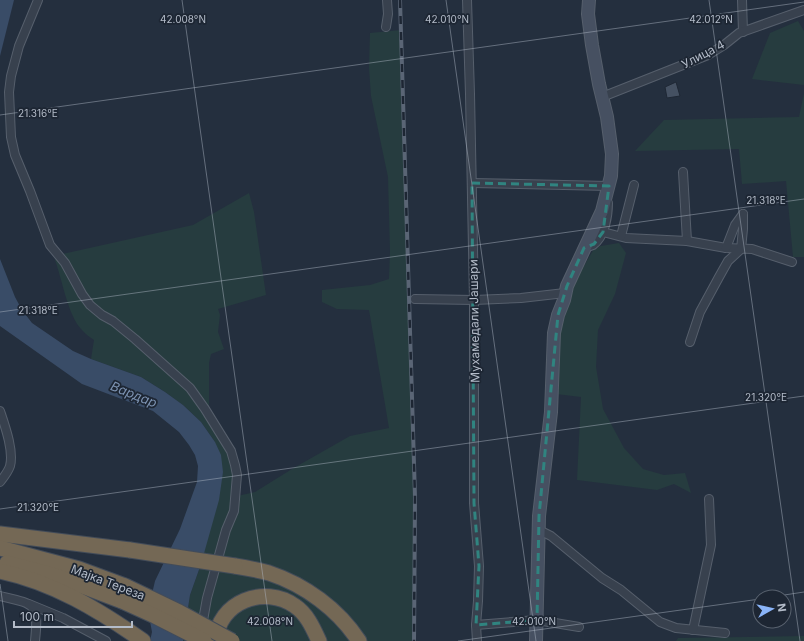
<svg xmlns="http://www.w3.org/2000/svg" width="804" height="641" font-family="Inter,sans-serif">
  <rect width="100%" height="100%" fill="#242f3e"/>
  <!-- green -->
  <g fill="#263c3f">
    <polygon points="798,21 804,31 804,85 752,79 770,33"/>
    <path d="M 401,30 L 415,497 L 414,641 L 183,641 L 190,595 L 201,564 L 215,442 L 201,422 L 183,405 L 165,392 L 141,377 L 91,359 L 94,340 C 90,337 85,334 82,330 C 68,316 62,279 55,260 L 58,255 L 193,225 L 249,193 L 254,212 L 266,295 L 218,309 L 220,315 L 218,332 L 224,349 L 211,354 L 209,363 L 209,415 L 235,465 L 233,497 L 255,492 L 292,469 L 350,436 L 389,428 L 369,310 L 337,309 L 322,302 L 322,290 L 370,285 L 389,279 L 390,252 L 388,177 L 371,96 L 369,68 L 370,33 Z"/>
    <polygon points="804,93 804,257 793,257 786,181 742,184 739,149 635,151 664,120 799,117"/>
    <polygon points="619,243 626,253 615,294 598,330 596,367 603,409 624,448 643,469 664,475 685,473 691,493 674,484 657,490 577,480 581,397 556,394 559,329 572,287 595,247"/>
    <polygon points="804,636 804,641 676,641 678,638"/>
  </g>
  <!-- water -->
  <g fill="#394c67">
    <polygon points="0,0 14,0 0,56"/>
    <polygon points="0,259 15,297 22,310 32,323 73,351 91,359 141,377 165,392 183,405 201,422 215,442 221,455 223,472 219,500 201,564 190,595 183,641 150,641 152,632 148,611 155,581 180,529 197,482 198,466 195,455 189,445 179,432 153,411 82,384 0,326"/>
  </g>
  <!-- building -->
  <polygon fill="#455162" stroke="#1f2835" points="676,82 680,96 667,98 665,87"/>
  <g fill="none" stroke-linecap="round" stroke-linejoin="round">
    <defs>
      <g id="street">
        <polyline points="38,0 19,46 11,76 9,92 11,137 15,155 30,191 50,245 65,263 82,294 90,305 102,315 113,321 135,339 190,388 205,409 231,451 235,465 237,475 234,511 226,530 207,598 202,626"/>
        <polyline points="467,0 470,94 474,300 474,503 479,566 478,601 476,625 477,641"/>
        <polyline points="742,0 743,32"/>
        <polyline points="386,27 388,14 387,0"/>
        <polyline points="602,97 708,55 724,45 739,33 804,10"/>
        <polyline points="683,172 687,241"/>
        <polyline points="472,183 609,186"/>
        <polyline points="603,232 626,238 687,241 726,248 752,249 792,262"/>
        <polyline points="621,236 634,185"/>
        <path d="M 584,248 C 587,247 591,246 593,245 C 605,237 608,215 608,203"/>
        <polyline points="726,248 735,225 743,214"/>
        <polyline points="415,299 474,300 521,298 565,293"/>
        <polyline points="690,342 700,312 719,277 728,261 741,249 743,229 743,214"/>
        <path d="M 0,411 C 5,426 14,451 10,466 C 8,472 4,477 0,482"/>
        <polyline points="539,530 551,536 602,578 621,590 660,622 676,628 725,633"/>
        <path d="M 0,596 C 35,604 39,603 35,641"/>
        <polyline points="29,604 63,618 106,641"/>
        <polyline points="476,625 537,620 579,627"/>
        <polyline points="693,630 711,545 709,499"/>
      </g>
      <polyline id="secondary" points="536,641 539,516 551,412 554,333 558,315 564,300 567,286 602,211 611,176 612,154 607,117 599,84 592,45 588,14 589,0"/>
      <g id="highway">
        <polyline points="0,534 130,550"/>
        <polyline points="0,548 79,569 125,586"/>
        <polyline points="7,563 56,576 122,601"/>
        <path d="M 235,566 C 247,568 258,570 269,573 C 305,585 338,609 359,641"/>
        <path d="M 0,571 C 53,582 99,610 143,641"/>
        <path d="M 216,641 C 217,602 265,584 295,606 C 307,614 313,628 319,641"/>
      </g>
    </defs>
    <!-- street casing -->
    <use href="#street" stroke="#565f6c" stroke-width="10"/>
    <!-- secondary casing -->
    <use href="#secondary" stroke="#565f6c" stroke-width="14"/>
    <!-- highway casing -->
    <use href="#highway" stroke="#434c59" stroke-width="17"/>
    <!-- street -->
    <use href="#street" stroke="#38414e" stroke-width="8"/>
    <!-- secondary -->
    <use href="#secondary" stroke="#465061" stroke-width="12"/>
    <!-- highway -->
    <use href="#highway" stroke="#746855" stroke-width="15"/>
    <defs>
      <polyline id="rail" points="400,0 415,497 414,641"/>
    </defs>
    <!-- rail casing -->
    <use href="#rail" stroke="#5a6575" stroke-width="4"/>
    <!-- rail -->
    <use href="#rail" stroke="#1d2633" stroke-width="2.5" stroke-dasharray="8" stroke-linecap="butt"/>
    <defs>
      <g id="highway-bridge">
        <polyline points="130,550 235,566"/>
        <polyline points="125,586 179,612 232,641"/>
        <polyline points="122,601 155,616 204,641"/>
      </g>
    </defs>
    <!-- highway-bridge casing -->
    <use href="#highway-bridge" stroke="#434c59" stroke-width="17" stroke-linecap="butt"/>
    <!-- highway-bridge -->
    <use href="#highway-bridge" stroke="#746855" stroke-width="15"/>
  </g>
  <!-- marked area -->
  <path fill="none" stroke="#308480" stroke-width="3" stroke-dasharray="8 5" stroke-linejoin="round" d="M 472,183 L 609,186 L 603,232 L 594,244 L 584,248 L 567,286 L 558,315 L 539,516 L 537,620 L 476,625 L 479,566 L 474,503 Z"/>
  <!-- ticks -->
  <path fill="none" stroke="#b4bcc9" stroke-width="1" stroke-opacity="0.45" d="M 182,0 L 272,641M 446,0 L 536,641M 709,0 L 800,641M 0,115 L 804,2M 0,312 L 804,199M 0,509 L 804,396M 0,584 L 8,641M 771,597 L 804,592M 458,641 L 760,599"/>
  <g text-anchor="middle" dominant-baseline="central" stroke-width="3.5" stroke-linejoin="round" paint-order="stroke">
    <!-- street labels -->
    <g font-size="12" fill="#b4bcc9" stroke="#1d2633">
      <text transform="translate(703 54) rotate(-28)">Улица 4</text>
      <text transform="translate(474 321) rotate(-91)">Мухамедали Јашари</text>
      <text transform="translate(108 582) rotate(21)">Мајка Тереза</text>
    </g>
    <!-- water labels -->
    <g font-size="13" font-style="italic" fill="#7c92b1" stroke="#1d2633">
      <text transform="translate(134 394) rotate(22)">Вардар</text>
    </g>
  </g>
  <g font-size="10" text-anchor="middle" fill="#b4bcc9" stroke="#1d2633" stroke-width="3.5" stroke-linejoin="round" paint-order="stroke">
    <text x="183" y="23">42.008°N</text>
    <text x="447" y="23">42.010°N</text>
    <text x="711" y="23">42.012°N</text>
    <text x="38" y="117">21.316°E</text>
    <text x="766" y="204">21.318°E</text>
    <text x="38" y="314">21.318°E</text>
    <text x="766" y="401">21.320°E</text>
    <text x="38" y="511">21.320°E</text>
    <text x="270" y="625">42.008°N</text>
    <text x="534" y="625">42.010°N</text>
  </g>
  <!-- north arrow -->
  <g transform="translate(772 609) rotate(82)"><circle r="19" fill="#1d2633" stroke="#59626f"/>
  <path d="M0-3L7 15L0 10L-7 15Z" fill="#8ab4f8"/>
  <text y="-6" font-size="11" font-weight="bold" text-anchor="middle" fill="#b4bcc9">N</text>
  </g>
  <!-- scale -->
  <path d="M14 621v6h118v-6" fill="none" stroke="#b4bcc9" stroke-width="2"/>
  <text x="20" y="621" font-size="12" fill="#b4bcc9" stroke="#1d2633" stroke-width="3" paint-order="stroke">100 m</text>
</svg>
